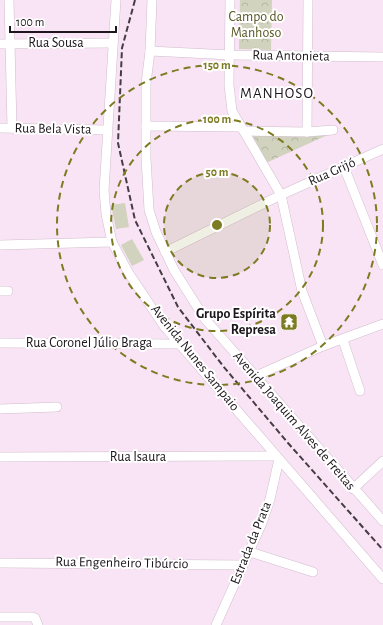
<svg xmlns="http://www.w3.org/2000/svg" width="383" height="625" font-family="'Alegreya Sans',sans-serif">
  <defs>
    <pattern id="park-crowns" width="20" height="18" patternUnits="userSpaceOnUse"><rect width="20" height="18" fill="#d2d3bf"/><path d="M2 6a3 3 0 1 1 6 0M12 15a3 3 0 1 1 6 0" fill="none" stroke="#b4b4a4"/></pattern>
  </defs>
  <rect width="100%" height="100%" fill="#f8e4f4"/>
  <!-- park -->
  <g fill="url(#park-crowns)">
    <polygon points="240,0 272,0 271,50 239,49"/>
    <polygon points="334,132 266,163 252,134"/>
  </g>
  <!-- garden -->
  <g fill="#d2d3bf">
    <polygon points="125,203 129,227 116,229 111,205"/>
    <polygon points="132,239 144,260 132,266 121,245"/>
  </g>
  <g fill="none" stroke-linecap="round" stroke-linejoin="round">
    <defs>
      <g id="minor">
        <polyline points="9,0 12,128"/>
        <polyline points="116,0 104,190 106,214 112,242 128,272 164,326 383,579"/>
        <polyline points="152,0 150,51 146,84 146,158 149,210 156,232 174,270 205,319 383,521"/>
        <polyline points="230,0 229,85 232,111 281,195 302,291 323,346"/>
        <polyline points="0,44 112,43"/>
        <polyline points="150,51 231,55 383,57"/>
        <polyline points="146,126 241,127"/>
        <polyline points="0,128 107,130"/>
        <polyline points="244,131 307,132 333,130"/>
        <polyline points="307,132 308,0"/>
        <polyline points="344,167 383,265"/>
        <polyline points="0,245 112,242"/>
        <polyline points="165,252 281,195 383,149"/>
        <polyline points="0,291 8,291"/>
        <polyline points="343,340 360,391"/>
        <polyline points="0,343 179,344"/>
        <polyline points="256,376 323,346 383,324"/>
        <polyline points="0,409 57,407"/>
        <polyline points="0,457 276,456"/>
        <polyline points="353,489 383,461"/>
        <polyline points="250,552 313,572"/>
        <polyline points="0,563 243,565"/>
        <polyline points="0,617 32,617 35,618 38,625"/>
        <polyline points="216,625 262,523 270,499 279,459"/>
      </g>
    </defs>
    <!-- minor casing -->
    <use href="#minor" stroke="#d0bdcd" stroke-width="10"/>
    <!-- minor -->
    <use href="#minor" stroke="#fff" stroke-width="9"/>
    <!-- rail -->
    <polyline stroke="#463c44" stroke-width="2" stroke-dasharray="6 3" stroke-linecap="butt" points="135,0 122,48 118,143 135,220 178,307 223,366 288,443 383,550"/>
  </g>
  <!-- distance rings -->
  <circle cx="217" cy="225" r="53" fill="#7d7b22" fill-opacity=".12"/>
  <g fill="none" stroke="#7d7b22" stroke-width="2" stroke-dasharray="7 5">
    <circle cx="217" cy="225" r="53"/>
    <circle cx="217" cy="225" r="106"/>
    <circle cx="217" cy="225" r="160"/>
  </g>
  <!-- icons -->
  <defs>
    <symbol id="temple-square" viewBox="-11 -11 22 22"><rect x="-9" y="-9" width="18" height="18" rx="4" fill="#7d7b22" stroke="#fff"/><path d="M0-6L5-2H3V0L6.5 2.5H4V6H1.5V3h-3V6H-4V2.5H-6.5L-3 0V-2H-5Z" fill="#fff"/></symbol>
  </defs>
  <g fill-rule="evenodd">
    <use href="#temple-square" x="279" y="312" width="20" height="20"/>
  </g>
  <g text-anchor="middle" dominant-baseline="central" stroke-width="4" stroke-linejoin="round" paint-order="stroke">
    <!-- park labels -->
    <g font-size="14" fill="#565522" stroke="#fff">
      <text x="256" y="17">Campo do<tspan x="256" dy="16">Manhoso</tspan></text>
    </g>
    <!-- street labels -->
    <g font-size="14" fill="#1d161c" stroke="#fff">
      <text x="56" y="43">Rua Sousa</text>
      <text transform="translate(291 56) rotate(1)">Rua Antonieta</text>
      <text transform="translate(53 129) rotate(1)">Rua Bela Vista</text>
      <text transform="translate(332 172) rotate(-24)">Rua Grijó</text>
      <text x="89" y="343">Rua Coronel Júlio Braga</text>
      <text transform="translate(195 358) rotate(51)">Avenida Nunes Sampaio</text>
      <text transform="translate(294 421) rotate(49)">Avenida Joaquim Alves de Freitas</text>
      <text x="138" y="457">Rua Isaura</text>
      <text transform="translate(251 543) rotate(-68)">Estrada da Prata</text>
      <text transform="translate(122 563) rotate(1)">Rua Engenheiro Tibúrcio</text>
    </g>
    <!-- poi labels -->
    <g font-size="14" font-weight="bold" fill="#1d161c" stroke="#fff" text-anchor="end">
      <text x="276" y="314">Grupo Espírita<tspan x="276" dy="16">Represa</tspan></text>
    </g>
    <!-- neighbourhood labels -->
    <g font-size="15" letter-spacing="1" fill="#1d161c" stroke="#fff">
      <text x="277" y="93">MANHOSO</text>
    </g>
  </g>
  <circle cx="217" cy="225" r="6" fill="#7d7b22" stroke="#fff" stroke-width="2"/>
  <g font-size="12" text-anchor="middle" font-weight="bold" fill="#7d7b22" stroke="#fff" stroke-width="4" stroke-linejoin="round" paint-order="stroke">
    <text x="217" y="69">150 m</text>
    <text x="217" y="123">100 m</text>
    <text x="217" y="176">50 m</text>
  </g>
  <!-- scale -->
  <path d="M10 26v6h106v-6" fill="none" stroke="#1d161c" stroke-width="2"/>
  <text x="16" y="26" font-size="12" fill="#1d161c" stroke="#ffffff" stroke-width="3" paint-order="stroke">100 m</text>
</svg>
